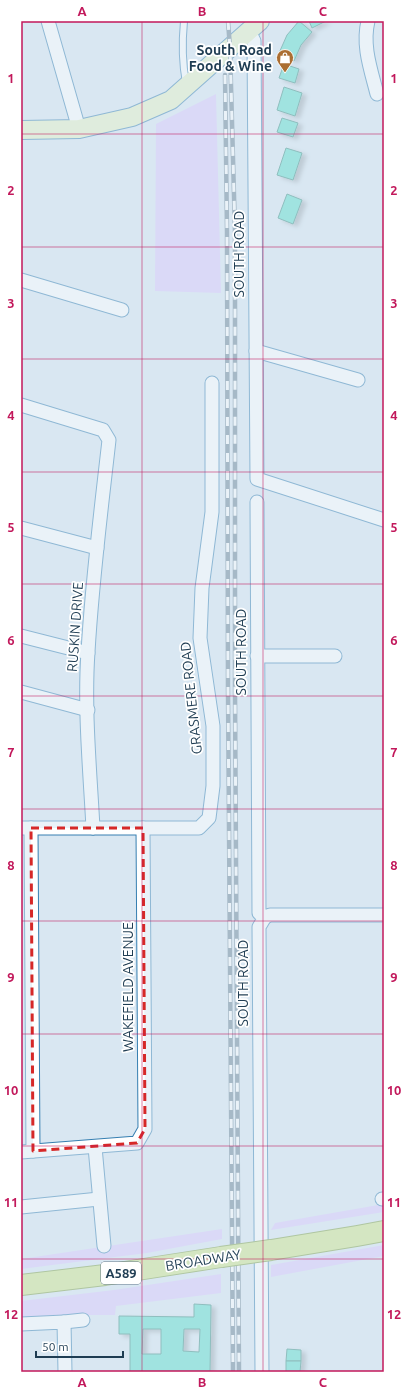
<svg xmlns="http://www.w3.org/2000/svg" width="405" height="1393" font-family="Ubuntu,sans-serif">
  <defs>
    <filter id="shadow"><feDropShadow dx="4.5" dy="2.5" stdDeviation="2" flood-color="#0004"/></filter>
  </defs>
  <rect width="100%" height="100%" fill="#d9e7f2"/>
  <!-- green -->
  <g fill="#dcc8fd">
    <polygon points="216,94 221,293 155,291 156,124"/>
    <polygon points="384,1204 384,1212 271,1230 275,1223"/>
    <polygon points="222,1229 222,1239 147,1253 21,1269 21,1259"/>
    <polygon points="384,1245 384,1256 271,1277 271,1265"/>
    <polygon points="221,1274 221,1293 116,1306 115,1315 87,1315 21,1320 21,1301 114,1290"/>
  </g>
  <!-- building -->
  <g fill="#5cddca" stroke="#368c7f" fill-rule="evenodd" filter="url(#shadow)">
    <polygon points="299,21 312,32 301,45 294,61 279,53 287,35"/>
    <polygon points="309,21 326,21 312,28"/>
    <polygon points="284,64 299,69 295,83 279,78"/>
    <polygon points="284,87 302,93 295,116 277,110"/>
    <polygon points="282,118 298,123 293,137 277,132"/>
    <polygon points="286,148 302,153 293,180 277,175"/>
    <polygon points="287,194 302,200 293,224 278,218"/>
    <path d="M 194,1304 L 211,1305 L 210,1372 L 130,1372 L 130,1334 L 119,1334 L 119,1316 L 194,1317 ZM 143,1329 L 161,1329 L 161,1354 L 142,1354 ZM 184,1329 L 200,1329 L 199,1352 L 183,1351 Z"/>
    <polygon points="287,1349 301,1350 301,1361 286,1361"/>
    <polygon points="286,1361 301,1361 300,1372 286,1372"/>
  </g>
  <g fill="none" stroke-linecap="round" stroke-linejoin="round">
    <defs>
      <path id="service" d="M 184,21 C 182,42 182,62 186,83"/>
      <g id="minor">
        <polyline points="48,21 79,129"/>
        <path d="M 368,21 C 362,46 371,70 377,94"/>
        <polyline points="249,31 254,41 257,479 384,520"/>
        <polyline points="21,280 122,310"/>
        <polyline points="256,351 358,380"/>
        <path d="M 21,405 L 103,430 L 109,440 C 101,511 92,581 88,652 C 84,709 90,771 93,828"/>
        <polyline points="257,502 259,913 265,917 259,927 262,1372"/>
        <polyline points="21,528 97,548"/>
        <polyline points="21,636 88,653"/>
        <polyline points="257,656 335,656"/>
        <polyline points="21,692 88,710"/>
        <polyline points="21,828 199,828 209,818 213,786 213,726 200,638 202,588 212,512 212,383"/>
        <polyline points="31,828 33,1151"/>
        <polyline points="265,917 270,915 384,915"/>
        <polyline points="95,1147 104,1246"/>
        <polyline points="21,1152 137,1143 145,1129 143,828"/>
        <polyline points="382,1199 384,1199"/>
        <polyline points="21,1207 99,1199"/>
        <polyline points="64,1322 83,1320"/>
        <polyline points="21,1324 64,1322 65,1372"/>
      </g>
      <polyline id="secondary" points="21,130 79,129 132,117 171,100 260,21"/>
      <g id="primary">
        <polyline points="271,1250 357,1236 384,1231"/>
        <polyline points="21,1285 105,1275 221,1257"/>
      </g>
    </defs>
    <!-- service casing -->
    <use href="#service" stroke="#367fb1" stroke-width="8"/>
    <!-- minor casing -->
    <use href="#minor" stroke="#367fb1" stroke-width="15"/>
    <!-- secondary casing -->
    <use href="#secondary" stroke="#367fb1" stroke-width="20"/>
    <!-- primary casing -->
    <use href="#primary" stroke="#7d9e41" stroke-width="22"/>
    <!-- service -->
    <use href="#service" stroke="#fff" stroke-width="6"/>
    <!-- minor -->
    <use href="#minor" stroke="#fff" stroke-width="13"/>
    <!-- secondary -->
    <use href="#secondary" stroke="#e7f2c3" stroke-width="18"/>
    <!-- primary -->
    <use href="#primary" stroke="#cfe587" stroke-width="20"/>
    <defs>
      <g id="rail">
        <polyline points="228,21 230,48 235,232 235,690 239,1372"/>
        <polyline points="225,75 227,232 228,691 233,1372"/>
      </g>
    </defs>
    <!-- rail casing -->
    <use href="#rail" stroke="#698192" stroke-width="4.5"/>
    <!-- rail -->
    <use href="#rail" stroke="#fff" stroke-width="3" stroke-dasharray="9" stroke-linecap="butt"/>
    <defs>
      <polyline id="primary-bridge" points="221,1257 271,1250"/>
    </defs>
    <!-- primary-bridge casing -->
    <use href="#primary-bridge" stroke="#7d9e41" stroke-width="22" stroke-linecap="butt"/>
    <!-- primary-bridge -->
    <use href="#primary-bridge" stroke="#cfe587" stroke-width="20"/>
  </g>
  <!-- marked area -->
  <path d="M0 0H405V1393H0ZM 31,828 L 143,828 L 145,1129 L 137,1143 L 33,1151 Z" fill="#d9e7f2" fill-opacity=".55" fill-rule="evenodd"/>
  <path fill="none" stroke="#d62828" stroke-width="3" stroke-dasharray="8 5" stroke-linejoin="round" d="M 31,828 L 143,828 L 145,1129 L 137,1143 L 33,1151 Z"/>
  <!-- grid -->
  <path fill="none" stroke="#c2185b" stroke-width="1" stroke-opacity="0.55" d="M 142,21 L 142,1372M 263,21 L 263,1372M 21,134 L 384,134M 21,247 L 384,247M 21,359 L 384,359M 21,472 L 384,472M 21,584 L 384,584M 21,696 L 384,696M 21,809 L 384,809M 21,921 L 384,921M 21,1034 L 384,1034M 21,1146 L 384,1146M 21,1259 L 384,1259"/>
  <!-- icons -->
  <defs>
    <symbol id="shop-pin" viewBox="-11 -11 22 30"><path d="M0 17L-7.5 6A9.5 9.5 0 1 1 7.5 6Z" fill="#ab6e32" stroke="#fff"/><path d="M-5-2.5h2.3a2.7 3.5 0 0 1 5.4 0H5L5.5 6h-11ZM-1.5-2.5h3a1.5 2.3 0 0 0-3 0Z" fill="#fff"/></symbol>
  </defs>
  <g fill-rule="evenodd">
    <use href="#shop-pin" x="275" y="48" width="20" height="27"/>
  </g>
  <g text-anchor="middle" dominant-baseline="central" stroke-width="3.5" stroke-linejoin="round" paint-order="stroke">
    <!-- shield labels -->
    <rect fill="#fff" stroke="#627787" stroke-width="1" x="101" y="1262" width="40" height="22" rx="3"/>
    <g font-size="13" font-weight="bold" fill="#1f3d53">
      <text x="121" y="1273">A589</text>
    </g>
    <!-- poi labels -->
    <g font-size="14" font-weight="bold" fill="#1f3d53" stroke="#fff" text-anchor="end">
      <text x="272" y="50">South Road<tspan x="272" dy="16">Food &amp; Wine</tspan></text>
    </g>
    <!-- street labels -->
    <g font-size="14" fill="#1f3d53" stroke="#fff">
      <text transform="translate(239 254) rotate(-90)">SOUTH ROAD</text>
      <text transform="translate(75 627) rotate(-86)">RUSKIN DRIVE</text>
      <text transform="translate(241 652) rotate(-90)">SOUTH ROAD</text>
      <text transform="translate(191 698) rotate(-96)">GRASMERE ROAD</text>
      <text transform="translate(243 983) rotate(-90)">SOUTH ROAD</text>
      <text transform="translate(128 987) rotate(-90)">WAKEFIELD AVENUE</text>
      <text transform="translate(203 1260) rotate(-9)">BROADWAY</text>
    </g>
  </g>
  <!-- border -->
  <rect width="405" height="1393" fill="none" stroke="#ffffff" stroke-width="44"/>
  <!-- scale -->
  <path d="M36 1351v6h87v-6" fill="none" stroke="#1f3d53" stroke-width="2"/>
  <text x="42" y="1351" font-size="12" fill="#1f3d53" stroke="#ffffff" stroke-width="3" paint-order="stroke">50 m</text>
  <rect x="22" y="22" width="361" height="1349" fill="none" stroke="#c2185b" stroke-width="1.5"/>
  <g font-size="13" text-anchor="middle" font-weight="bold" fill="#c2185b">
    <text x="82" y="16">A</text>
    <text x="202" y="16">B</text>
    <text x="323" y="16">C</text>
    <text x="11" y="83">1</text>
    <text x="394" y="83">1</text>
    <text x="11" y="195">2</text>
    <text x="394" y="195">2</text>
    <text x="11" y="308">3</text>
    <text x="394" y="308">3</text>
    <text x="11" y="420">4</text>
    <text x="394" y="420">4</text>
    <text x="11" y="532">5</text>
    <text x="394" y="532">5</text>
    <text x="11" y="645">6</text>
    <text x="394" y="645">6</text>
    <text x="11" y="757">7</text>
    <text x="394" y="757">7</text>
    <text x="11" y="870">8</text>
    <text x="394" y="870">8</text>
    <text x="11" y="982">9</text>
    <text x="394" y="982">9</text>
    <text x="11" y="1095">10</text>
    <text x="394" y="1095">10</text>
    <text x="11" y="1207">11</text>
    <text x="394" y="1207">11</text>
    <text x="11" y="1319">12</text>
    <text x="394" y="1319">12</text>
    <text x="82" y="1387">A</text>
    <text x="202" y="1387">B</text>
    <text x="323" y="1387">C</text>
  </g>
</svg>
